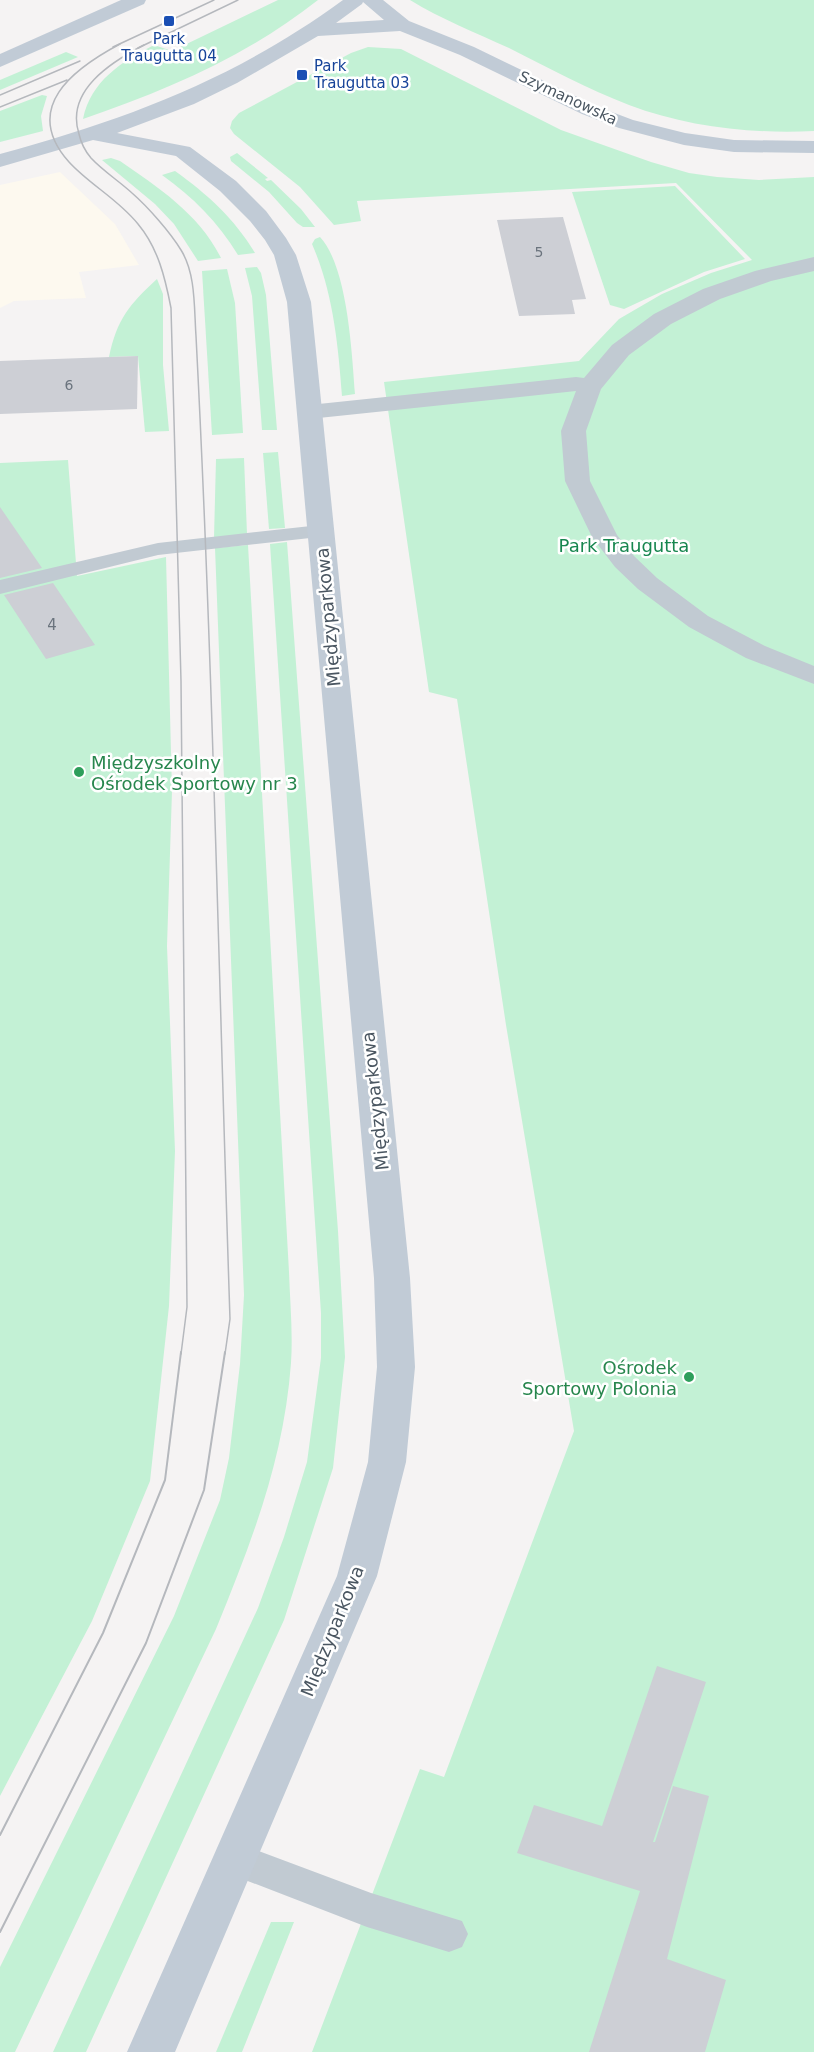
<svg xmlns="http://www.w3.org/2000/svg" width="814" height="2052" font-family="'DejaVu Sans',sans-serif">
  <rect width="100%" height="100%" fill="#f5f3f3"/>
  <!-- commercial -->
  <polygon fill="#fdf9ef" points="60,172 115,224 139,265 79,272 86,298 14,301 0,308 0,185"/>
  <!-- green -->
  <g fill="#c3f1d5">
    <path d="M 278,0 L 318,0 C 247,56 167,90 83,119 C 91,81 121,62 154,45 L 172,51 Z"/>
    <path d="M 410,0 L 814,0 L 814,131 C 752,134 687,127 629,105 C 588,89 548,68 509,48 C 476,33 441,19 410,0 Z"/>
    <polygon points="368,47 401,49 561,130 651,162 689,173 717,177 759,180 814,177 814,2052 312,2052 420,1769 444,1777 574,1431 506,1025 457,699 429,692 384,382 579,361 619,319 662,294 711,273 752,260 676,183 357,201 361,221 334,225 300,187 234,134 230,128 232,121 239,113 351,53"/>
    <polygon points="66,52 78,57 0,90 0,80"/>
    <polygon points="42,95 47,96 41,116 43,131 0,142 0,111"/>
    <polygon points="237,153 268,178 265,179 267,181 271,180 301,209 315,227 303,227 297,223 269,192 231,161 230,157"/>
    <path d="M 111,158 L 120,161 C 159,188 199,214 221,258 L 198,261 L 174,224 L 155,204 L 102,160 Z"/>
    <path d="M 175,171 C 207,194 234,218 255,253 L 238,255 C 218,222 193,197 162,175 Z"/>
    <polygon points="675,186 745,259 704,272 624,309 610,305 572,192"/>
    <path d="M 320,237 C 348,267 352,355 355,394 L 342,396 C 338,343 333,292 312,244 L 315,239 Z"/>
    <polygon points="257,267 261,273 266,295 277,430 262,430 252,296 245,268"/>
    <polygon points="227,269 235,303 243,433 212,435 202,271"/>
    <path d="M 157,279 L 163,294 L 163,365 L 169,431 L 145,432 L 138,356 L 109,357 C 117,319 129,305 157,279 Z"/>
    <polygon points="278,452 285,528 269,529 263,453"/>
    <polygon points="244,458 247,534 214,538 216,459"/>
    <polygon points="68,460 77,576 166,557 172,791 167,946 175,1151 169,1306 150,1481 92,1621 0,1796 0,463"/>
    <polygon points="287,542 338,1231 345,1357 333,1468 284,1620 86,2052 53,2052 258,1608 284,1537 307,1462 321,1358 321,1313 270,544"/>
    <path d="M 248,545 L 289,1272 C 290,1302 293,1333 291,1363 C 284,1459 252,1541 216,1629 L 15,2052 L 0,2052 L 0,1967 L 174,1616 L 220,1500 L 229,1458 L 240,1364 L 244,1295 L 215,548 Z"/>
    <polygon points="271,1922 294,1922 242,2052 216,2052"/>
  </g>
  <!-- building -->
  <g fill="#cdcfd5">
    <polygon points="563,217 586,299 572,300 575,314 519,316 497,220"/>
    <polygon points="138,356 137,409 0,414 0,361"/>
    <polygon points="0,507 42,568 0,578"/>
    <polygon points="53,583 95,645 46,659 4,595"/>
    <polygon points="657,1666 706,1682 653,1842 655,1842 673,1786 709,1796 667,1959 726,1980 705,2052 589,2052 640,1891 517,1853 534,1805 602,1826"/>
  </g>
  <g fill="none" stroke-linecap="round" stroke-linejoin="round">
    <!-- lane -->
    <g fill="#c1cad2" fill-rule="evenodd">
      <polygon points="320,525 328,526 331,531 328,536 158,555 0,594 0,580 158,543"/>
      <polygon points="235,1842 371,1893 462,1921 468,1934 462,1947 449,1952 367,1927 222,1871 217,1859 222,1847"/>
    </g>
    <!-- street -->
    <polygon fill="#c1cad2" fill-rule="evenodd" points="814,257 814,271 771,281 720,299 671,324 629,355 601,389 586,431 590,481 617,535 634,556 657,578 708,616 765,646 814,666 814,684 746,658 689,627 638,589 615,567 592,537 565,481 561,431 576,391 309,419 300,417 297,412 300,407 309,405 576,377 584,378 612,345 654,314 703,289 755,271"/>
    <!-- secondary -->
    <g fill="#c1cbd6" fill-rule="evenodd">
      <polygon points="121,0 146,0 144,4 0,67 0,54"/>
      <path d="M 343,0 L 383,0 L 409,21 L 474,47 L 596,106 L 633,120 L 685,133 L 734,140 L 814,141 L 814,153 L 734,152 L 684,145 L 619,128 L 582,114 L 460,55 L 400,31 L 318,36 L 237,83 L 194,104 L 117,133 L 190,147 L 236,181 L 266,211 L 286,238 L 296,255 L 311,302 L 410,1278 L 415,1367 L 406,1462 L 377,1576 L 175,2052 L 127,2052 L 337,1576 L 368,1462 L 377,1367 L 374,1278 L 287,302 L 274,255 L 265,240 L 250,221 L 220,191 L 176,156 L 93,140 L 0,167 L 0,154 C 128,119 235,79 343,0 ZM 363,2 L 384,20 L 336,23 L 362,4 Z"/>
    </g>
    <!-- tram-far1 -->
    <g stroke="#b5b8bd" stroke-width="1.5">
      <path d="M 120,44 C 73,69 21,108 69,162 C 90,185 118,199 138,224 C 158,248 165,277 171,308 L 181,681 L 187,1307 L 181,1354"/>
      <path d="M 144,45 C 111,62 65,91 79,134 C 81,143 85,151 91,158 C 103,171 119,181 132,193 C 148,207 170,232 181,250 C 196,274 194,308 196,336 C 213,663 219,991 230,1319 L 225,1354"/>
      <polyline points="113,47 214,0"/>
      <polyline points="138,48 238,0"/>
      <polyline points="0,95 80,61"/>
      <polyline points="0,107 67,80"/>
    </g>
    <!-- tram -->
    <g stroke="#b5b8bd" stroke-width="2">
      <polyline points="0,1835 103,1633 165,1480 181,1352"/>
      <polyline points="0,1932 146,1643 204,1490 225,1352"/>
    </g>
  </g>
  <!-- markers -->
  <g fill="#1a4fb4" stroke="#fff" stroke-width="2">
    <rect x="163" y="15" width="12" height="12" rx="3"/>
    <rect x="296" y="69" width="12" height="12" rx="3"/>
  </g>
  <g fill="#2e9e5b" stroke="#fff" stroke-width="2">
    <circle cx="79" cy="772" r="6"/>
    <circle cx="689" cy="1377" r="6"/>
  </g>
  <g text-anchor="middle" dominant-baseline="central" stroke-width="5" stroke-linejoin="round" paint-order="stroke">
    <!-- far-number labels -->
    <g font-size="14" fill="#6b747e">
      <text x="539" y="252">5</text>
      <text x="69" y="385">6</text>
    </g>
    <!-- far-transit labels -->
    <g font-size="15" fill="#164399" stroke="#fff">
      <text x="169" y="39">Park<tspan x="169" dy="17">Traugutta 04</tspan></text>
      <text x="314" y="66" text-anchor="start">Park<tspan x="314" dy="17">Traugutta 03</tspan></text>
    </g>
    <!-- far-street labels -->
    <g font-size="15" fill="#4a5661" stroke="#fff">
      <text transform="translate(568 98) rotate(25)">Szymanowska</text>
    </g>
    <!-- number labels -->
    <g font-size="15" fill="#6b747e">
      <text x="52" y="625">4</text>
    </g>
    <!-- park labels -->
    <g font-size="18" fill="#17864f" stroke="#fff">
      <text x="624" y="545">Park Traugutta</text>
    </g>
    <!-- street labels -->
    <g font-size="18" fill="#4a5661" stroke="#fff">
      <text transform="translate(328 617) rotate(-95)">Międzyparkowa</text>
      <text transform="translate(375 1101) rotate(-96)">Międzyparkowa</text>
      <text transform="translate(332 1631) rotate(-68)">Międzyparkowa</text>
    </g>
    <!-- leisure labels -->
    <g font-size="18" fill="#27864d" stroke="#fff" text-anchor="start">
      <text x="91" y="762">Międzyszkolny<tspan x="91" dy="21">Ośrodek Sportowy nr 3</tspan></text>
      <text x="677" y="1367" text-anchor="end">Ośrodek<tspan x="677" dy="21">Sportowy Polonia</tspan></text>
    </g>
  </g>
</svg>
